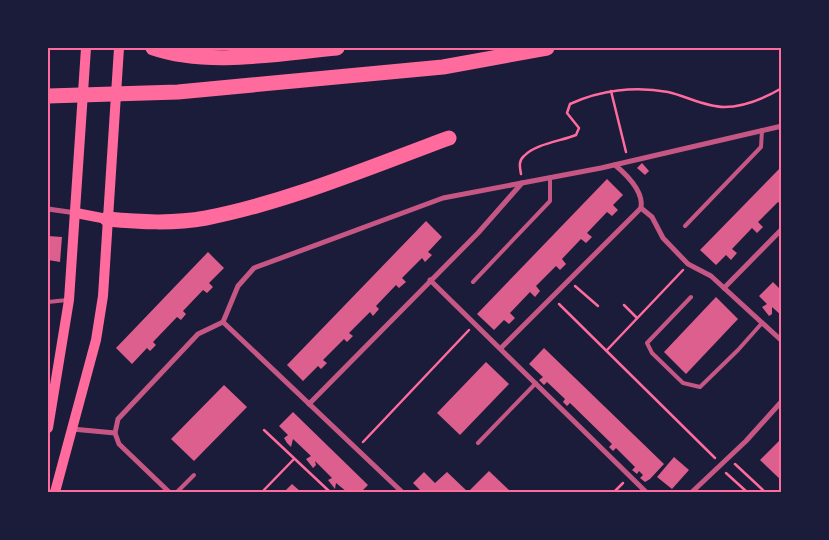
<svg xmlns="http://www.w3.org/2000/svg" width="829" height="540" font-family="Manrope,sans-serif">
  <rect width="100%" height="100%" fill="#1b1b3a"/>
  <!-- building -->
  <g fill="#dd5f8e">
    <polygon points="642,163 649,171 645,175 637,168"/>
    <polygon points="782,166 782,205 778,202 758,222 763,227 757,233 752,228 732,249 737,253 731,260 726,255 716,265 700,250"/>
    <polygon points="607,179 623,195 613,205 618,210 612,216 607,212 587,233 592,237 586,243 581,239 562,259 566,264 560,270 556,266 536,286 540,291 535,297 530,292 510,313 515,318 509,324 504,320 494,330 477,314"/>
    <polygon points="426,221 442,237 428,252 432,255 425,262 422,258 402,278 406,282 399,288 396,285 376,306 379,309 373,316 370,312 349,333 353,336 347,342 344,339 323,360 327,363 321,369 318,366 303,381 287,365"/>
    <polygon points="48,236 62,237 60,262 48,260"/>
    <polygon points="208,252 224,268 209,283 213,287 207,293 203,290 183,311 186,314 181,320 177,317 153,342 156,345 150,351 147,348 132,364 116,348"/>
    <polygon points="773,282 782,291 782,316 772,307 772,314 769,316 762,307 767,304 759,296"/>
    <polygon points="716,297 738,319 686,374 664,352"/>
    <polygon points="544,348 664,464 650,479 645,482 640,478 643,475 639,471 637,474 632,470 635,467 616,448 613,451 609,447 612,444 570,403 567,406 563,402 565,399 547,382 544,385 539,380 543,377 529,364"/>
    <polygon points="486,362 509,384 460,435 437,413"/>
    <polygon points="224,385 247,407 194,461 171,439"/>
    <polygon points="293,412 368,485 361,492 347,492 336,483 335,489 328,480 332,478 315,461 316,465 313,468 306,459 311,456 293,439 291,447 287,443 284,438 288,435 279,426"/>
    <polygon points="782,438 782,481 760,460"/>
    <polygon points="674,457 689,470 672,489 657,477"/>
    <polygon points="489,471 511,492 468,492"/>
    <polygon points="424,472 435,483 447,472 468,492 422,492 413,483"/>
    <polygon points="292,484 301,492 284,492"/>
  </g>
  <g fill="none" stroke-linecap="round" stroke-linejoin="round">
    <!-- path -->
    <g stroke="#ff6b9d" stroke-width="2.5">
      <polyline points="611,91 626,152"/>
      <path d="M 521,174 C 520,168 518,161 524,156 C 535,144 561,141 576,135 L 579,128 L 567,113 L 570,104 C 600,90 635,86 668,92 C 686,96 705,107 724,107 C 744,107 765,98 782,88"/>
      <polyline points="575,286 598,306"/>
      <polyline points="559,304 715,458"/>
      <polyline points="624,305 637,318"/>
      <polyline points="607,350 683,270"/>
      <polyline points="264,430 330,492"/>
      <polyline points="363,442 469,330"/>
      <polyline points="735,464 765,492"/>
      <polyline points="726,473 747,492"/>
      <polyline points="262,492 294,459"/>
      <polyline points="614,492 623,483"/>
    </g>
    <!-- service -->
    <g stroke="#c65784" stroke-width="4">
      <polyline points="685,226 761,147 762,130"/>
      <polyline points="473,282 550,201 550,178"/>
      <polyline points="691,297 647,343 652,353 683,383 700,387 738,350 762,323"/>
      <polyline points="48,302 67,300"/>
      <polyline points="478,443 536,383"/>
      <polyline points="177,492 194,475"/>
    </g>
    <!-- minor -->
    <g stroke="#c65784" stroke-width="5">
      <path d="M 615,165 C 627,175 644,191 641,208"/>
      <polyline points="48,209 76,213"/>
      <polyline points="430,280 646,492"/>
      <polyline points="724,288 782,229"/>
      <polyline points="223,322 402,492"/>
      <polyline points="501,348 641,208 652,217 663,238 688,264 711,276 782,341"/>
      <polyline points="309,404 478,233 522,183"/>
      <polyline points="72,429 115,433"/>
      <polyline points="169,492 119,444 115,433 118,419 198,334 223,322 238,286 254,268 443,198 601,168 782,126"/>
      <polyline points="692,492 746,441 782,401"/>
    </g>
    <!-- secondary -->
    <g stroke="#ff6b9d" stroke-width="10">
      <polyline points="76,213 107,219"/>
      <polyline points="48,428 69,300 86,48"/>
      <polyline points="55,492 96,340 103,296 119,48"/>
    </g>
    <!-- motorway -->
    <g stroke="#ff6b9d" stroke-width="15">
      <path d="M 153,48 C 208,67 281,53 337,48"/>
      <polyline points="48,96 178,92 443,67 547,48"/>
      <path d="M 107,219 C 140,222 173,224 206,218 C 288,202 370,167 449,138"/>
    </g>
  </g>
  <!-- border -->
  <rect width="829" height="540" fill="none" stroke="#1b1b3a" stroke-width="98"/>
  <rect x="49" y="49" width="731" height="442" fill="none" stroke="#ff6b9d" stroke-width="2"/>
</svg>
